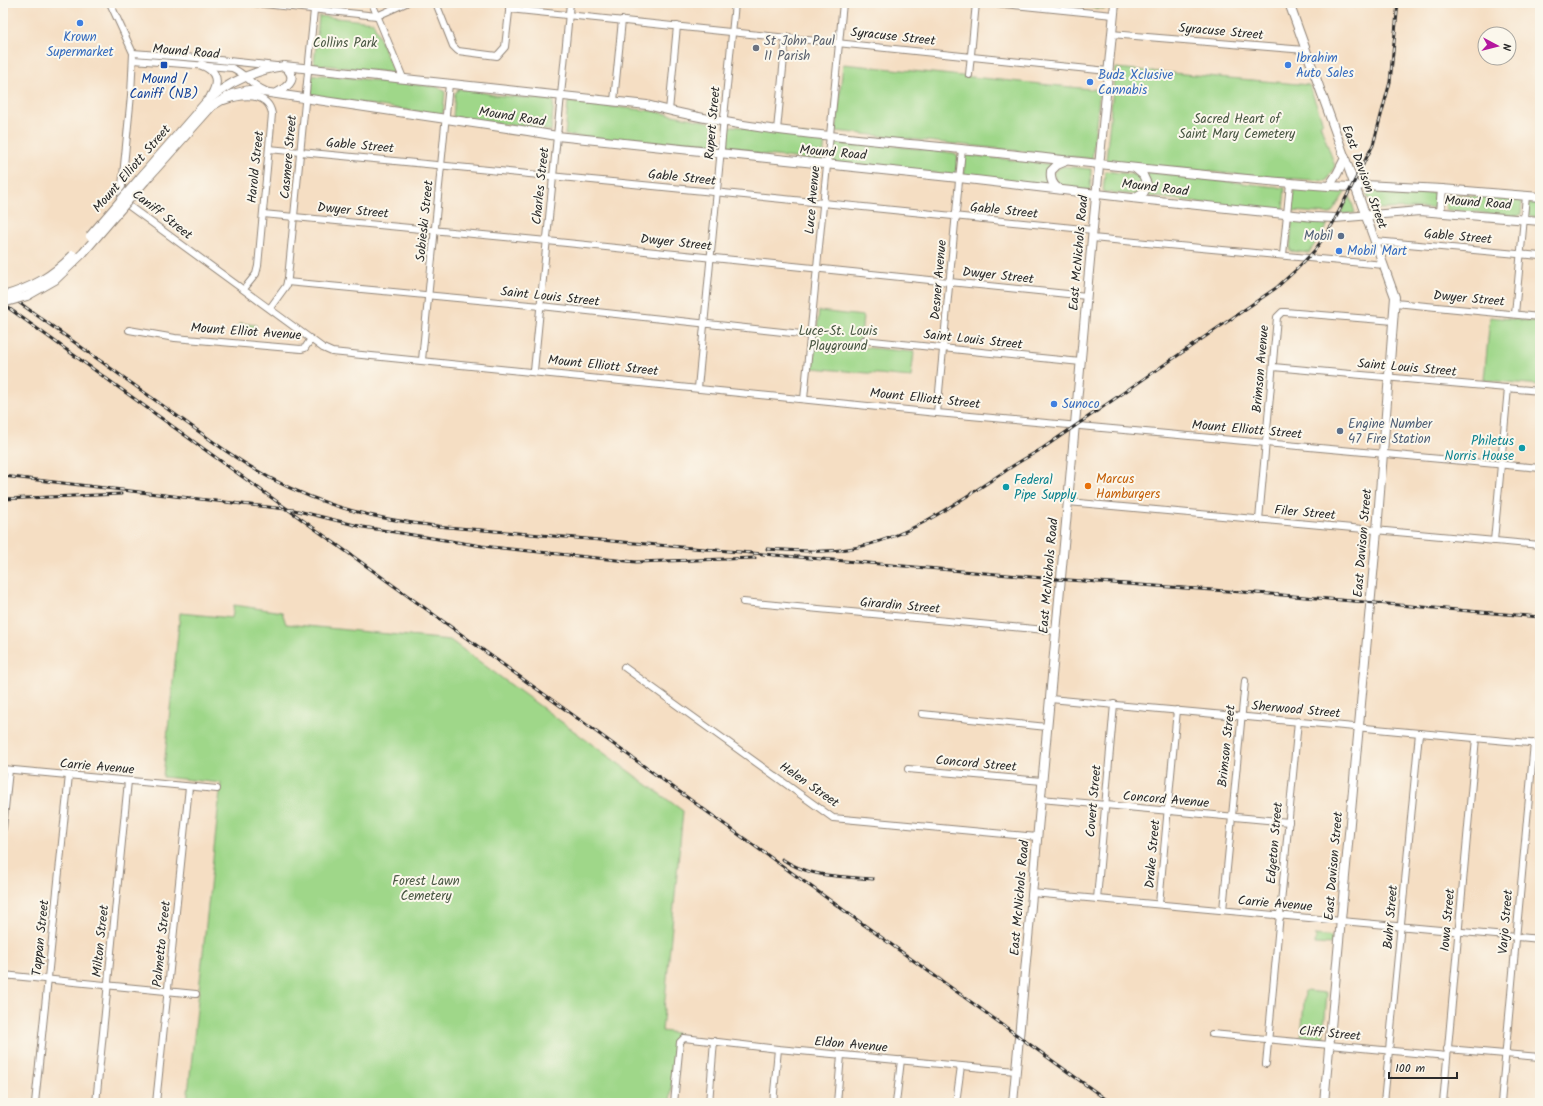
<svg xmlns="http://www.w3.org/2000/svg" width="1543" height="1106" font-family="Kalam,sans-serif">
  <rect width="100%" height="100%" fill="#fbf7ec"/>
  <filter id="ink" filterUnits="userSpaceOnUse"><feTurbulence type="fractalNoise" baseFrequency=".025" numOctaves="2"/><feDisplacementMap in="SourceGraphic" scale="8" xChannelSelector="R" yChannelSelector="G"/><feConvolveMatrix kernelMatrix="1 2 1 2 8 2 1 2 1" color-interpolation-filters="sRGB"/></filter>
  <filter id="wash" filterUnits="userSpaceOnUse"><feTurbulence type="fractalNoise" baseFrequency=".012" numOctaves="4" result="noise"/><feDisplacementMap in="SourceGraphic" scale="16" xChannelSelector="R" yChannelSelector="G"/><feGaussianBlur stdDeviation="0.9" result="paint"/><feColorMatrix in="noise" values="0 0 0 0 0 0 0 0 0 0 0 0 0 0 0 0 0 1.4 0 .05"/><feComposite in="paint" operator="in"/></filter>
  <g filter="url(#wash)">
    <rect width="100%" height="100%" fill="#f5dec3"/>
    <!-- green -->
    <g fill="#9fd789" stroke="#65815a">
      <polygon points="1085,3 1105,3 1105,9 1085,7"/>
      <polygon points="319,16 373,22 394,73 314,64"/>
      <polygon points="843,64 1100,90 1092,159 836,131"/>
      <polygon points="1115,68 1309,85 1323,123 1320,124 1335,166 1326,181 1232,174 1106,161"/>
      <polygon points="323,75 439,87 445,92 443,113 441,115 311,96 312,76"/>
      <polygon points="459,89 470,89 493,95 554,100 551,131 453,117 455,93"/>
      <polygon points="568,102 653,111 713,123 718,125 716,150 565,135"/>
      <polygon points="733,126 825,138 823,161 727,151 729,127"/>
      <polygon points="835,139 954,153 958,156 956,173 955,175 833,163"/>
      <polygon points="968,155 1049,164 1051,166 1046,177 1050,187 964,176 964,159"/>
      <polygon points="1062,166 1091,169 1090,190 1059,188 1053,173"/>
      <polygon points="1106,171 1138,175 1141,177 1143,186 1137,195 1103,192 1105,173"/>
      <polygon points="1148,172 1285,188 1283,210 1263,210 1147,196 1145,195 1146,173"/>
      <polygon points="1294,188 1346,191 1331,214 1292,211"/>
      <polygon points="1369,190 1436,193 1438,195 1437,206 1434,208 1374,209 1370,198 1368,198 1366,192"/>
      <path d="M 1448,194 L 1520,200 L 1522,202 L 1521,214 L 1519,216 L 1447,210 C 1444,206 1445,197 1448,194 Z"/>
      <polygon points="1350,196 1355,213 1340,214"/>
      <polygon points="1532,201 1540,201 1540,218 1528,215 1529,203"/>
      <polygon points="1292,220 1329,222 1309,253 1290,251"/>
      <polygon points="819,311 863,316 860,347 914,352 911,377 813,368"/>
      <polygon points="1490,317 1540,322 1540,385 1484,380"/>
      <polygon points="240,323 256,325 256,332 239,331"/>
      <polygon points="234,605 282,612 286,624 450,640 683,811 662,1031 677,1033 670,1103 187,1103 221,783 163,777 180,613 232,618"/>
      <polygon points="1316,935 1332,937 1331,945 1315,944"/>
      <polygon points="1305,991 1327,993 1323,1040 1301,1038"/>
    </g>
  </g>
  <g filter="url(#ink)">
    <g fill="none" stroke-linecap="round" stroke-linejoin="round">
      <defs>
        <g id="minor">
          <polyline points="110,3 133,53 131,95 121,196 129,206 323,348 332,352 937,413 1540,468"/>
          <polyline points="254,3 377,16 406,3"/>
          <polyline points="372,3 403,78"/>
          <polyline points="436,3 453,46 458,51 497,56 505,47 510,3"/>
          <polyline points="994,3 1113,15"/>
          <polyline points="509,9 1108,71"/>
          <polyline points="1111,34 1305,50"/>
          <polyline points="133,53 210,59 276,66"/>
          <path d="M 134,60 L 232,68 C 245,73 251,85 264,90"/>
          <polyline points="969,75 976,3"/>
          <path d="M 224,101 C 241,95 268,91 272,114 L 258,266 L 256,274 L 244,289"/>
          <polyline points="614,101 622,20"/>
          <polyline points="669,111 677,26"/>
          <polyline points="777,130 786,37"/>
          <path d="M 269,149 C 544,174 818,203 1093,230"/>
          <polyline points="263,214 547,241 1087,296"/>
          <polyline points="1092,238 1384,265"/>
          <polyline points="1375,241 1540,256"/>
          <polyline points="1283,255 1290,183"/>
          <polyline points="287,282 541,306 811,335"/>
          <polyline points="1395,303 1540,317"/>
          <polyline points="270,308 286,286 288,278 314,10 312,3"/>
          <polyline points="1515,314 1526,196"/>
          <polyline points="129,330 175,338 301,349 305,348 311,339"/>
          <polyline points="863,340 1081,362"/>
          <polyline points="422,360 449,84"/>
          <polyline points="1273,367 1540,391"/>
          <polyline points="534,371 570,3"/>
          <polyline points="698,388 735,3"/>
          <polyline points="804,399 843,3"/>
          <polyline points="937,413 962,149"/>
          <polyline points="1068,502 1540,545"/>
          <polyline points="1259,520 1277,317 1282,312 1285,312 1394,321"/>
          <polyline points="1494,541 1508,388"/>
          <polyline points="743,602 1056,631"/>
          <polyline points="624,667 833,818 1037,837"/>
          <polyline points="1050,699 1540,744"/>
          <polyline points="922,714 1047,727"/>
          <polyline points="3,769 217,789"/>
          <polyline points="908,769 1042,781"/>
          <polyline points="1041,799 1289,822"/>
          <polyline points="3,828 9,770"/>
          <polyline points="1032,893 1540,939"/>
          <polyline points="1097,899 1114,704"/>
          <polyline points="1159,904 1177,710"/>
          <polyline points="1223,910 1245,681"/>
          <polyline points="3,975 196,994"/>
          <polyline points="1212,1034 1447,1056"/>
          <polyline points="1447,1049 1540,1057"/>
          <polyline points="1266,1064 1298,721"/>
          <polyline points="35,1103 69,775"/>
          <polyline points="96,1103 128,781"/>
          <polyline points="156,1103 189,787"/>
          <polyline points="674,1103 680,1042 684,1038 778,1049 1016,1071"/>
          <polyline points="709,1103 714,1041"/>
          <polyline points="773,1103 778,1049"/>
          <polyline points="837,1103 841,1055"/>
          <polyline points="896,1103 901,1060"/>
          <polyline points="956,1103 961,1066"/>
          <polyline points="1384,1103 1419,733"/>
          <polyline points="1443,1103 1476,738"/>
          <polyline points="1501,1103 1534,743"/>
        </g>
        <g id="major">
          <polyline points="1289,3 1395,297 1377,531 1324,1103"/>
          <path d="M 202,65 C 218,71 219,83 211,96"/>
          <path d="M 277,93 C 289,86 299,78 284,66"/>
          <path d="M 140,178 L 207,101 C 229,82 255,70 284,66 L 647,105 C 749,132 856,138 961,149 C 1084,162 1206,177 1329,186 L 1352,187 L 1364,185 L 1442,189 L 1540,197"/>
          <polyline points="145,181 212,106 232,94 249,90 528,131 557,136 959,178 1149,200 1314,217 1335,218 1420,211 1540,221"/>
          <polyline points="1329,186 1337,174 1345,158"/>
          <path d="M 1059,189 C 1052,185 1050,179 1051,171 L 1057,165 L 1064,162"/>
          <polyline points="1134,198 1144,192 1147,184 1143,175 1136,169"/>
          <polyline points="1440,212 1442,189"/>
          <polyline points="1013,1103 1092,238 1115,3"/>
        </g>
      </defs>
      <!-- minor casing -->
      <use href="#minor" stroke="#908477" stroke-width="8"/>
      <!-- major casing -->
      <use href="#major" stroke="#908477" stroke-width="10"/>
      <!-- minor -->
      <use href="#minor" stroke="#fff" stroke-width="6"/>
      <!-- major -->
      <use href="#major" stroke="#fff" stroke-width="8"/>
      <defs>
        <g id="rail">
          <path d="M 3,291 L 226,451 C 297,500 362,519 447,527 L 1055,579 L 1270,594 L 1540,617"/>
          <polyline points="3,304 1111,1103"/>
          <polyline points="3,476 294,510 363,527 482,546 636,562 755,558"/>
          <polyline points="3,499 121,494"/>
          <path d="M 767,549 C 791,550 816,553 840,550 C 903,543 953,505 1004,472 C 1016,463 1030,456 1043,448 L 1276,288 L 1296,270 L 1315,250 L 1332,225 L 1373,145 L 1390,82 L 1398,3"/>
          <path d="M 782,859 C 810,878 841,876 873,879"/>
        </g>
      </defs>
      <!-- rail casing -->
      <use href="#rail" stroke="#2b2b2b" stroke-width="3"/>
      <!-- rail -->
      <use href="#rail" stroke="#fbf7ec" stroke-width="1.5" stroke-dasharray="4.5" stroke-linecap="butt"/>
      <defs>
        <g id="major-bridge">
          <polyline points="90,236 140,178"/>
          <path d="M 3,296 C 31,288 52,277 73,255"/>
          <polyline points="3,303 27,296 55,280 83,253 145,181"/>
        </g>
      </defs>
      <!-- major-bridge casing -->
      <use href="#major-bridge" stroke="#908477" stroke-width="10" stroke-linecap="butt"/>
      <!-- major-bridge -->
      <use href="#major-bridge" stroke="#fff" stroke-width="8"/>
    </g>
  </g>
  <!-- markers -->
  <g fill="#3f7fe0" stroke="#fbf7ec" stroke-width="1.5">
    <circle cx="80" cy="23" r="4"/>
    <circle cx="1288" cy="65" r="4"/>
    <circle cx="1090" cy="82" r="4"/>
    <circle cx="1339" cy="251" r="4"/>
    <circle cx="1054" cy="404" r="4"/>
  </g>
  <circle fill="#6b7280" stroke="#fbf7ec" stroke-width="1.5" cx="756" cy="48" r="4"/>
  <rect fill="#1a4fb4" stroke="#fbf7ec" stroke-width="1.5" x="160" y="61" width="8" height="8" rx="2"/>
  <g fill="#5c6f8a" stroke="#fbf7ec" stroke-width="1.5">
    <circle cx="1341" cy="236" r="4"/>
    <circle cx="1340" cy="431" r="4"/>
  </g>
  <g fill="#0f9aa8" stroke="#fbf7ec" stroke-width="1.5">
    <circle cx="1522" cy="448" r="4"/>
    <circle cx="1006" cy="487" r="4"/>
  </g>
  <circle fill="#e8710a" stroke="#fbf7ec" stroke-width="1.5" cx="1088" cy="486" r="4"/>
  <g text-anchor="middle" dominant-baseline="central" stroke-width="4" stroke-linejoin="round" paint-order="stroke">
    <!-- street labels -->
    <g font-size="13" fill="#2b2b2b" stroke="#fbf7ec">
      <text transform="translate(1221 32) rotate(5)">Syracuse Street</text>
      <text transform="translate(893 37) rotate(6)">Syracuse Street</text>
      <text transform="translate(186 52) rotate(5)">Mound Road</text>
      <text transform="translate(512 117) rotate(9)">Mound Road</text>
      <text transform="translate(713 123) rotate(-85)">Rupert Street</text>
      <text transform="translate(360 146) rotate(5)">Gable Street</text>
      <text transform="translate(833 153) rotate(5)">Mound Road</text>
      <text transform="translate(289 157) rotate(-85)">Casmere Street</text>
      <text transform="translate(256 167) rotate(-84)">Harold Street</text>
      <text transform="translate(132 169) rotate(-49)">Mount Elliott Street</text>
      <text transform="translate(1364 177) rotate(70)">East Davison Street</text>
      <text transform="translate(682 178) rotate(6)">Gable Street</text>
      <text transform="translate(541 186) rotate(-84)">Charles Street</text>
      <text transform="translate(1155 188) rotate(7)">Mound Road</text>
      <text transform="translate(813 200) rotate(-85)">Luce Avenue</text>
      <text transform="translate(1478 203) rotate(4)">Mound Road</text>
      <text transform="translate(353 211) rotate(5)">Dwyer Street</text>
      <text transform="translate(1004 211) rotate(6)">Gable Street</text>
      <text transform="translate(162 215) rotate(38)">Caniff Street</text>
      <text transform="translate(425 221) rotate(-84)">Sobieski Street</text>
      <text transform="translate(1458 237) rotate(5)">Gable Street</text>
      <text transform="translate(676 243) rotate(6)">Dwyer Street</text>
      <text transform="translate(1079 253) rotate(-85)">East McNichols Road</text>
      <text transform="translate(998 276) rotate(6)">Dwyer Street</text>
      <text transform="translate(939 280) rotate(-85)">Desner Avenue</text>
      <text transform="translate(550 297) rotate(6)">Saint Louis Street</text>
      <text transform="translate(1469 299) rotate(5)">Dwyer Street</text>
      <text transform="translate(246 332) rotate(4)">Mount Elliot Avenue</text>
      <text transform="translate(973 340) rotate(6)">Saint Louis Street</text>
      <text transform="translate(603 366) rotate(6)">Mount Elliott Street</text>
      <text transform="translate(1407 368) rotate(5)">Saint Louis Street</text>
      <text transform="translate(1261 369) rotate(-85)">Brimson Avenue</text>
      <text transform="translate(925 399) rotate(6)">Mount Elliott Street</text>
      <text transform="translate(1247 430) rotate(5)">Mount Elliott Street</text>
      <text transform="translate(1305 513) rotate(5)">Filer Street</text>
      <text transform="translate(1363 543) rotate(-85)">East Davison Street</text>
      <text transform="translate(1049 576) rotate(-85)">East McNichols Road</text>
      <text transform="translate(900 606) rotate(5)">Girardin Street</text>
      <text transform="translate(1296 710) rotate(5)">Sherwood Street</text>
      <text transform="translate(1227 746) rotate(-84)">Brimson Street</text>
      <text transform="translate(976 764) rotate(5)">Concord Street</text>
      <text transform="translate(97 767) rotate(5)">Carrie Avenue</text>
      <text transform="translate(809 785) rotate(35)">Helen Street</text>
      <text transform="translate(1166 800) rotate(5)">Concord Avenue</text>
      <text transform="translate(1094 801) rotate(-85)">Covert Street</text>
      <text transform="translate(1275 843) rotate(-85)">Edgeton Street</text>
      <text transform="translate(1153 854) rotate(-85)">Drake Street</text>
      <text transform="translate(1334 866) rotate(-85)">East Davison Street</text>
      <text transform="translate(1020 898) rotate(-85)">East McNichols Road</text>
      <text transform="translate(1275 904) rotate(5)">Carrie Avenue</text>
      <text transform="translate(1391 917) rotate(-85)">Buhr Street</text>
      <text transform="translate(1448 920) rotate(-85)">Iowa Street</text>
      <text transform="translate(1506 922) rotate(-85)">Varjo Street</text>
      <text transform="translate(41 938) rotate(-84)">Tappan Street</text>
      <text transform="translate(101 941) rotate(-84)">Milton Street</text>
      <text transform="translate(162 944) rotate(-84)">Palmetto Street</text>
      <text transform="translate(1330 1034) rotate(5)">Cliff Street</text>
      <text transform="translate(851 1045) rotate(5)">Eldon Avenue</text>
    </g>
    <!-- shop labels -->
    <g font-size="13" fill="#366cbe" stroke="#fbf7ec" text-anchor="start">
      <text x="80" y="37" text-anchor="middle">Krown<tspan x="80" dy="15">Supermarket</tspan></text>
      <text x="1296" y="58">Ibrahim<tspan x="1296" dy="15">Auto Sales</tspan></text>
      <text x="1098" y="75">Budz Xclusive<tspan x="1098" dy="15">Cannabis</tspan></text>
      <text x="1347" y="251">Mobil Mart</text>
      <text x="1062" y="404">Sunoco</text>
    </g>
    <!-- worship labels -->
    <g font-size="13" fill="#5b616d" stroke="#fbf7ec" text-anchor="start">
      <text x="764" y="41">St John Paul<tspan x="764" dy="15">II Parish</tspan></text>
    </g>
    <!-- park labels -->
    <g font-size="13" fill="#485642" stroke="#fbf7ec">
      <text x="345" y="43">Collins Park</text>
      <text x="1237" y="119">Sacred Heart of<tspan x="1237" dy="15">Saint Mary Cemetery</tspan></text>
      <text x="838" y="331">Luce-St. Louis<tspan x="838" dy="15">Playground</tspan></text>
      <text x="426" y="881">Forest Lawn<tspan x="426" dy="15">Cemetery</tspan></text>
    </g>
    <!-- transit labels -->
    <g font-size="13" fill="#164399" stroke="#fbf7ec">
      <text x="164" y="79">Mound /<tspan x="164" dy="15">Caniff (NB)</tspan></text>
    </g>
    <!-- service labels -->
    <g font-size="13" fill="#4e5e75" stroke="#fbf7ec" text-anchor="end">
      <text x="1333" y="236">Mobil</text>
      <text x="1348" y="424" text-anchor="start">Engine Number<tspan x="1348" dy="15">47 Fire Station</tspan></text>
    </g>
    <!-- culture labels -->
    <g font-size="13" fill="#0d838f" stroke="#fbf7ec" text-anchor="end">
      <text x="1514" y="441">Philetus<tspan x="1514" dy="15">Norris House</tspan></text>
      <text x="1014" y="480" text-anchor="start">Federal<tspan x="1014" dy="15">Pipe Supply</tspan></text>
    </g>
    <!-- food labels -->
    <g font-size="13" fill="#c56008" stroke="#fbf7ec" text-anchor="start">
      <text x="1096" y="479">Marcus<tspan x="1096" dy="15">Hamburgers</tspan></text>
    </g>
  </g>
  <!-- margin -->
  <rect width="1543" height="1106" fill="none" stroke="#fbf7ec" stroke-width="16"/>
  <!-- north arrow -->
  <g transform="translate(1497 46) rotate(97)"><circle r="19" fill="#fbf7ec" stroke="#a8a59f"/>
  <path d="M0-3L7 15L0 10L-7 15Z" fill="#b5179e"/>
  <text y="-6" font-size="11" font-weight="bold" text-anchor="middle" fill="#2b2b2b">N</text>
  </g>
  <!-- scale -->
  <path d="M1389 1072v6h68v-6" fill="none" stroke="#2b2b2b" stroke-width="2"/>
  <text x="1395" y="1072" font-size="12" fill="#2b2b2b" stroke="#fbf7ec" stroke-width="3" paint-order="stroke">100 m</text>
</svg>
